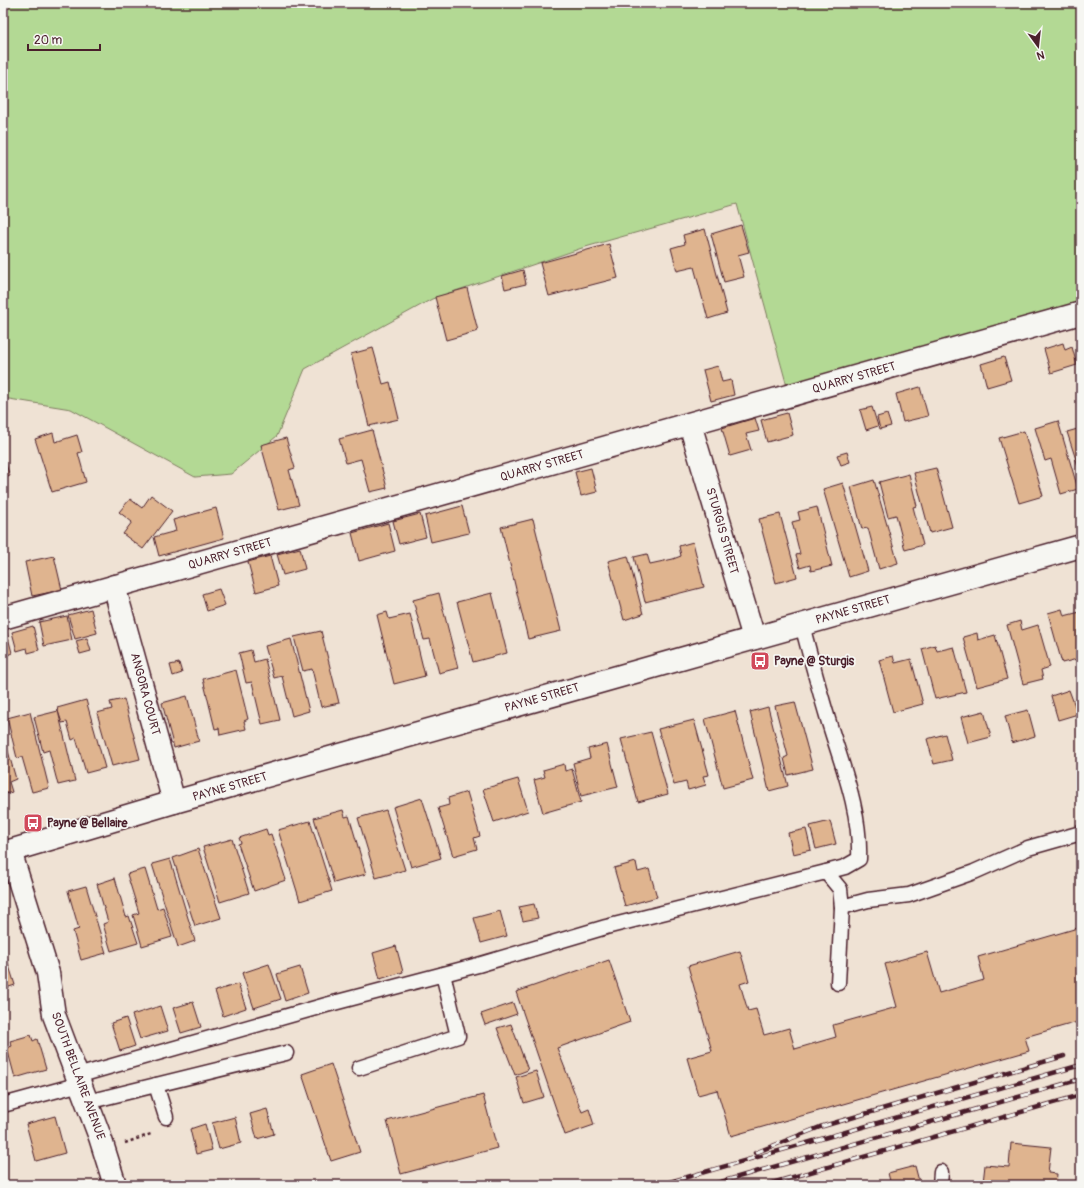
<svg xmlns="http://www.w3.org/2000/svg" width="1084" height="1188" font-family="Pangolin,sans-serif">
  <rect width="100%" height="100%" fill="#efe2d4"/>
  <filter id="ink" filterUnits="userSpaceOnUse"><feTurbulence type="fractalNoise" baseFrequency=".025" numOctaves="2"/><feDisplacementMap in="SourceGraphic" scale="8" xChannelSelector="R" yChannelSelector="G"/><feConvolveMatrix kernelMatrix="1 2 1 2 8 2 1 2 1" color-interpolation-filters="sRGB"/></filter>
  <g filter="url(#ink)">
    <!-- green -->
    <polygon fill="#b3d994" stroke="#7e7c60" points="3,3 1081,3 1081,307 788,390 737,204 582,248 432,299 305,369 277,436 231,474 195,477 71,409 3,398"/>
    <!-- building -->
    <g fill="#dfb48f" stroke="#4a1f2b">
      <polygon points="741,225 749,252 738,255 744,277 724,282 711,234"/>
      <polygon points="705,229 727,313 708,319 694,267 677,271 671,248 685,244 683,235"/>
      <polygon points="609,244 618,278 549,296 540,263"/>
      <polygon points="523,270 526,284 505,289 502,276"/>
      <polygon points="467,288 478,331 446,340 435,297"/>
      <polygon points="1063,343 1065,350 1072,347 1077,365 1051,373 1044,349"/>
      <polygon points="373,348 383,384 390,382 399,419 369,426 351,354"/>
      <polygon points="1004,357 1011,380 987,387 981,364"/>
      <polygon points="718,366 722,382 731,380 734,395 711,401 703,370"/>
      <polygon points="920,387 928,416 903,422 896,394"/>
      <polygon points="872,407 878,426 866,430 860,410"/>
      <polygon points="787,413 793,435 767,442 761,420"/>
      <polygon points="887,414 891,426 880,429 877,417"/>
      <polygon points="755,418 759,431 746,434 751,450 730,456 722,428"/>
      <polygon points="1058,421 1078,489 1061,494 1051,459 1045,461 1035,428"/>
      <polygon points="1081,428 1081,475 1067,432"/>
      <polygon points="372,430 387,488 370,492 361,459 346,463 339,439"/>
      <polygon points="1024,431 1043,496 1019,503 999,438"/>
      <polygon points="53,433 55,442 77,435 82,452 78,453 86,482 52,492 35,439"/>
      <polygon points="286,438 295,468 289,470 299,505 279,510 261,445"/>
      <polygon points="847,452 850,462 841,465 837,455"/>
      <polygon points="3,456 10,476 3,479"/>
      <polygon points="591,468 597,492 581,496 575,472"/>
      <polygon points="936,468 952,527 930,533 914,473"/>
      <polygon points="909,474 917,506 913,507 923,545 905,550 896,515 888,517 879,482"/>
      <polygon points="874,480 898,563 879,569 868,528 862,529 851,487"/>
      <polygon points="843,483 868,571 849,577 823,489"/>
      <polygon points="151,495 172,511 143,549 123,534 132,522 119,512 130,499 142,508"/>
      <polygon points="462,506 469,533 431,542 425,516"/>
      <polygon points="817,507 832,566 811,571 810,565 800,568 796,555 800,554 792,522 800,520 798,512"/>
      <polygon points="216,508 224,538 159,556 154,537 176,531 173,520"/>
      <polygon points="420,514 426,537 399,544 393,521"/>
      <polygon points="780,514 797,577 776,583 759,519"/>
      <polygon points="533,519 561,631 528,639 501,527"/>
      <polygon points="388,523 395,551 359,561 352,533"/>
      <polygon points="693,542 704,587 645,602 634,557 647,554 650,564 673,559 681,556 679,546"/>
      <polygon points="300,548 305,569 283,575 277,554"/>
      <polygon points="54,556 62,590 32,596 25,562"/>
      <polygon points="270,556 278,586 256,592 248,562"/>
      <polygon points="628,556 643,614 624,620 608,561"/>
      <polygon points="219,589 225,605 207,611 202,594"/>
      <polygon points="439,593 458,668 439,673 430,639 424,640 413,600"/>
      <polygon points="492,593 507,653 473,662 457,602"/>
      <polygon points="91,609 97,633 75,639 68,615"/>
      <polygon points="1062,609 1064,616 1080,612 1081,615 1081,658 1062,663 1048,613"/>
      <polygon points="387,612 389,619 410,614 425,676 394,684 377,615"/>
      <polygon points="67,616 72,640 44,646 39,622"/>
      <polygon points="1020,621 1022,630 1038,625 1050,667 1041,670 1043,679 1023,684 1007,625"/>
      <polygon points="33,626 39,650 28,653 27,648 17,651 12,632"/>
      <polygon points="321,631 339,703 321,707 312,669 303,671 294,637"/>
      <polygon points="7,633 12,653 3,657 3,634"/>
      <polygon points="977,633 978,640 995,635 1007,679 977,687 963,637"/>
      <polygon points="87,638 91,651 80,654 76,641"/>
      <polygon points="291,639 309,711 292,716 282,676 274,678 265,646"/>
      <polygon points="935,645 937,651 954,647 966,692 935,699 922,649"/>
      <polygon points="251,650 254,662 265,659 280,720 262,724 252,682 246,683 239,653"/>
      <polygon points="893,656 895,663 911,659 923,704 893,712 879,660"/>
      <polygon points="179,663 182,673 173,676 170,665"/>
      <polygon points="236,670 248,719 244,721 246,729 220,735 219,728 215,729 203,679"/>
      <polygon points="1069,690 1078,714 1058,720 1051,696"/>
      <polygon points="187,696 199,741 174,748 162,703"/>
      <polygon points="124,699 140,759 112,766 97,713 112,709 110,702"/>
      <polygon points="86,700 105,768 86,773 76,738 72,740 67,722 62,723 57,708"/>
      <polygon points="795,702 813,769 788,775 784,758 788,756 775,706"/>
      <polygon points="768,707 788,786 769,791 750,712"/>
      <polygon points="1028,710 1035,736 1012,743 1005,716"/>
      <polygon points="58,711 75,781 58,785 49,750 43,752 34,717"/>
      <polygon points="735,711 753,780 723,788 705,719"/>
      <polygon points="984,711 991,737 968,743 961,717"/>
      <polygon points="30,712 49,788 32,792 22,757 17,758 7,718"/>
      <polygon points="694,720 709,775 703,776 706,785 688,790 686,782 674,785 658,729"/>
      <polygon points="651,732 668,794 638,802 621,739"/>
      <polygon points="945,734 952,760 934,764 927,739"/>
      <polygon points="6,744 16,779 9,782 12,792 3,795 3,745"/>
      <polygon points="607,744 618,787 581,796 573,763 590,758 588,749"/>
      <polygon points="564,764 565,771 572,769 581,802 543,813 534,780 545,777 543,770"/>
      <polygon points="518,779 528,811 494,822 483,789"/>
      <polygon points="467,792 480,836 474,838 477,849 453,856 438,808 449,805 448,798"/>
      <polygon points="422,798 441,858 411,867 393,807"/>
      <polygon points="343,810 345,817 349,816 366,874 334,883 314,818"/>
      <polygon points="386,810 405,870 376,878 358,818"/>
      <polygon points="310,821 332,891 300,901 278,830"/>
      <polygon points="830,821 836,844 816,849 810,826"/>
      <polygon points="266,829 268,835 271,834 286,880 254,891 238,844 241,843 239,838"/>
      <polygon points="806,829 811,850 793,854 788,833"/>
      <polygon points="232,839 249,893 220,902 203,847"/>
      <polygon points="198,849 221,918 195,926 173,858"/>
      <polygon points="170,859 195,941 178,947 152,864"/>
      <polygon points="636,862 638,872 649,869 657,897 625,906 614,868"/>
      <polygon points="145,869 157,909 163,907 172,937 142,946 133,915 139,913 127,874"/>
      <polygon points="115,878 126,917 129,916 138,943 111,951 103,924 108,922 97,884"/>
      <polygon points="86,886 106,953 81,960 73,931 79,929 68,891"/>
      <polygon points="534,904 538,918 523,921 519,907"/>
      <polygon points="500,911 507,936 481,943 474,918"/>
      <polygon points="1081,927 1081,1021 1025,1037 1029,1051 731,1136 717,1090 698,1095 687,1058 712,1051 688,966 740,951 749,981 740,984 748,1011 756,1009 764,1035 789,1028 795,1049 836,1037 833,1025 897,1007 885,964 927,952 939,993 984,980 978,957"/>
      <polygon points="396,946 403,972 380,979 373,953"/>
      <polygon points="5,953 15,985 3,989 3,954"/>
      <polygon points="609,960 630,1022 557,1048 582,1112 589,1109 594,1125 565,1135 516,992"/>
      <polygon points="269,964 281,999 254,1008 242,973"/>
      <polygon points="300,967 308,993 285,1001 277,974"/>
      <polygon points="238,984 246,1008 223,1016 215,991"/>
      <polygon points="193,1002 201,1027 181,1033 173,1008"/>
      <polygon points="513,1003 517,1014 485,1025 481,1014"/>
      <polygon points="160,1006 168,1031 140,1039 132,1015"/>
      <polygon points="126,1018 135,1046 120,1051 111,1023"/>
      <polygon points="511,1024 528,1070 515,1075 497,1028"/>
      <polygon points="31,1035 33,1041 37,1039 46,1069 15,1078 7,1048 12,1046 10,1041"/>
      <polygon points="331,1064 360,1152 331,1161 302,1074"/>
      <polygon points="536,1071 544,1097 524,1103 516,1077"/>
      <polygon points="483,1095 497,1148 401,1174 387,1121"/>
      <polygon points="267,1109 274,1134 257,1139 250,1114"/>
      <polygon points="55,1116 65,1153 36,1161 26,1124"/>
      <polygon points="235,1117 241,1143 219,1149 212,1123"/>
      <polygon points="205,1124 212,1150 196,1154 190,1129"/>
      <polygon points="1011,1143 1051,1147 1048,1173 1057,1174 1056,1185 983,1183 985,1165 1009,1167"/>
      <polygon points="915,1166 920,1185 891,1185 888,1173"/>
    </g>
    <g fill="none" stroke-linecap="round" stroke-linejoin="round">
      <defs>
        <g id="service">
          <polyline points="826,872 840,889 842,907 838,983"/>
          <polyline points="842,907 868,900 909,895 974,872 1028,848 1081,833"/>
          <polyline points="359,1068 458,1036 443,974"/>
          <path d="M 77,1076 L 326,1005 L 478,965 L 606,927 L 826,872 L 845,867 L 859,859 C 861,810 841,763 827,716 C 818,686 810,655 802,625"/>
          <polyline points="156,1085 166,1117"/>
          <polyline points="87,1102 286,1053"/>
          <polyline points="3,1105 80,1084"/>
          <polyline points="940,1185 941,1172"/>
        </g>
        <g id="minor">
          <polyline points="690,424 754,638"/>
          <polyline points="114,586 174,802"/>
          <polyline points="3,618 1081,313"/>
          <polyline points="10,851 48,973 54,1015 100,1137 115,1185"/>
          <polyline points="3,853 174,802 1081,546"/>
        </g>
      </defs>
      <!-- service casing -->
      <use href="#service" stroke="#4a1f2b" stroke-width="17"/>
      <!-- minor casing -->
      <use href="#minor" stroke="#4a1f2b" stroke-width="25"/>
      <!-- path -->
      <polyline stroke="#4a1f2b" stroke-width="2.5" stroke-dasharray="3 3" stroke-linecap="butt" points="125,1143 151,1134"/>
      <!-- service -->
      <use href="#service" stroke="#f6f6f2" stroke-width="14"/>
      <!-- minor -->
      <use href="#minor" stroke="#f6f6f2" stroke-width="22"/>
      <defs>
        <g id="rail">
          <polyline points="755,1153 820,1127 1064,1056"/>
          <polyline points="659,1185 1081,1065"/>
          <polyline points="710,1185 1081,1079"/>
          <polyline points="765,1185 1081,1095"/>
        </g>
      </defs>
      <!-- rail casing -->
      <use href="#rail" stroke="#4a1f2b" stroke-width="4.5"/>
      <!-- rail -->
      <use href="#rail" stroke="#f6f6f2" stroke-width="3" stroke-dasharray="9" stroke-linecap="butt"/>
    </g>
  </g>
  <!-- icons -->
  <defs>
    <symbol id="bus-square" viewBox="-11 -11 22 22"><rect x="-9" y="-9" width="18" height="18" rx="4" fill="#d1495b" stroke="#f6f6f2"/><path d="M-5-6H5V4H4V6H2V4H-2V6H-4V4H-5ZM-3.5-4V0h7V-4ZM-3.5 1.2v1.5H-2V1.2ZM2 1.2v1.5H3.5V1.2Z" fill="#fff"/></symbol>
  </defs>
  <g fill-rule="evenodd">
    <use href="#bus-square" x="749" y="650" width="22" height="22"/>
    <use href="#bus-square" x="22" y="812" width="22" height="22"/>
  </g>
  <g text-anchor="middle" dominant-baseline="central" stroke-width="3.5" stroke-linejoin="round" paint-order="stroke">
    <!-- street labels -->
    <g font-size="12" fill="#4a1f2b" stroke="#f6f6f2">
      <text transform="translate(854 378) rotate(-16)">QUARRY STREET</text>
      <text transform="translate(542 466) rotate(-16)">QUARRY STREET</text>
      <text transform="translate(722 531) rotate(74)">STURGIS STREET</text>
      <text transform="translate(230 554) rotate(-16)">QUARRY STREET</text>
      <text transform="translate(853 610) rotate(-16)">PAYNE STREET</text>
      <text transform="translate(145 694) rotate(75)">ANGORA COURT</text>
      <text transform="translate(542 698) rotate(-16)">PAYNE STREET</text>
      <text transform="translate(230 787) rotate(-16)">PAYNE STREET</text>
      <text transform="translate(78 1076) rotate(70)">SOUTH BELLAIRE AVENUE</text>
    </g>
    <!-- poi labels -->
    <g font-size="12" font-weight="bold" fill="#4a1f2b" stroke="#f6f6f2" text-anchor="start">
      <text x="774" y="661">Payne @ Sturgis</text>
      <text x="47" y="823">Payne @ Bellaire</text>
    </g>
  </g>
  <!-- margin -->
  <rect width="1084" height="1188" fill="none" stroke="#f6f6f2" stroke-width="16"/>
  <rect x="8" y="8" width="1068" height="1172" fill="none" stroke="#4a1f2b" stroke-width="1.5" filter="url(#ink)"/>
  <!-- north arrow -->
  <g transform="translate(1038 46) rotate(165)" stroke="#f6f6f2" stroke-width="3" paint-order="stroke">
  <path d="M0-3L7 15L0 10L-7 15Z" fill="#4a1f2b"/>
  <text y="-6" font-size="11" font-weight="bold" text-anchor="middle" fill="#4a1f2b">N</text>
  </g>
  <!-- scale -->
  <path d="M28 44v6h72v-6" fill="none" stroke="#4a1f2b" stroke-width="2"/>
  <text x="34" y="44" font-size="12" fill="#4a1f2b" stroke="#f6f6f2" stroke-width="3" paint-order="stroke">20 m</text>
</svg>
